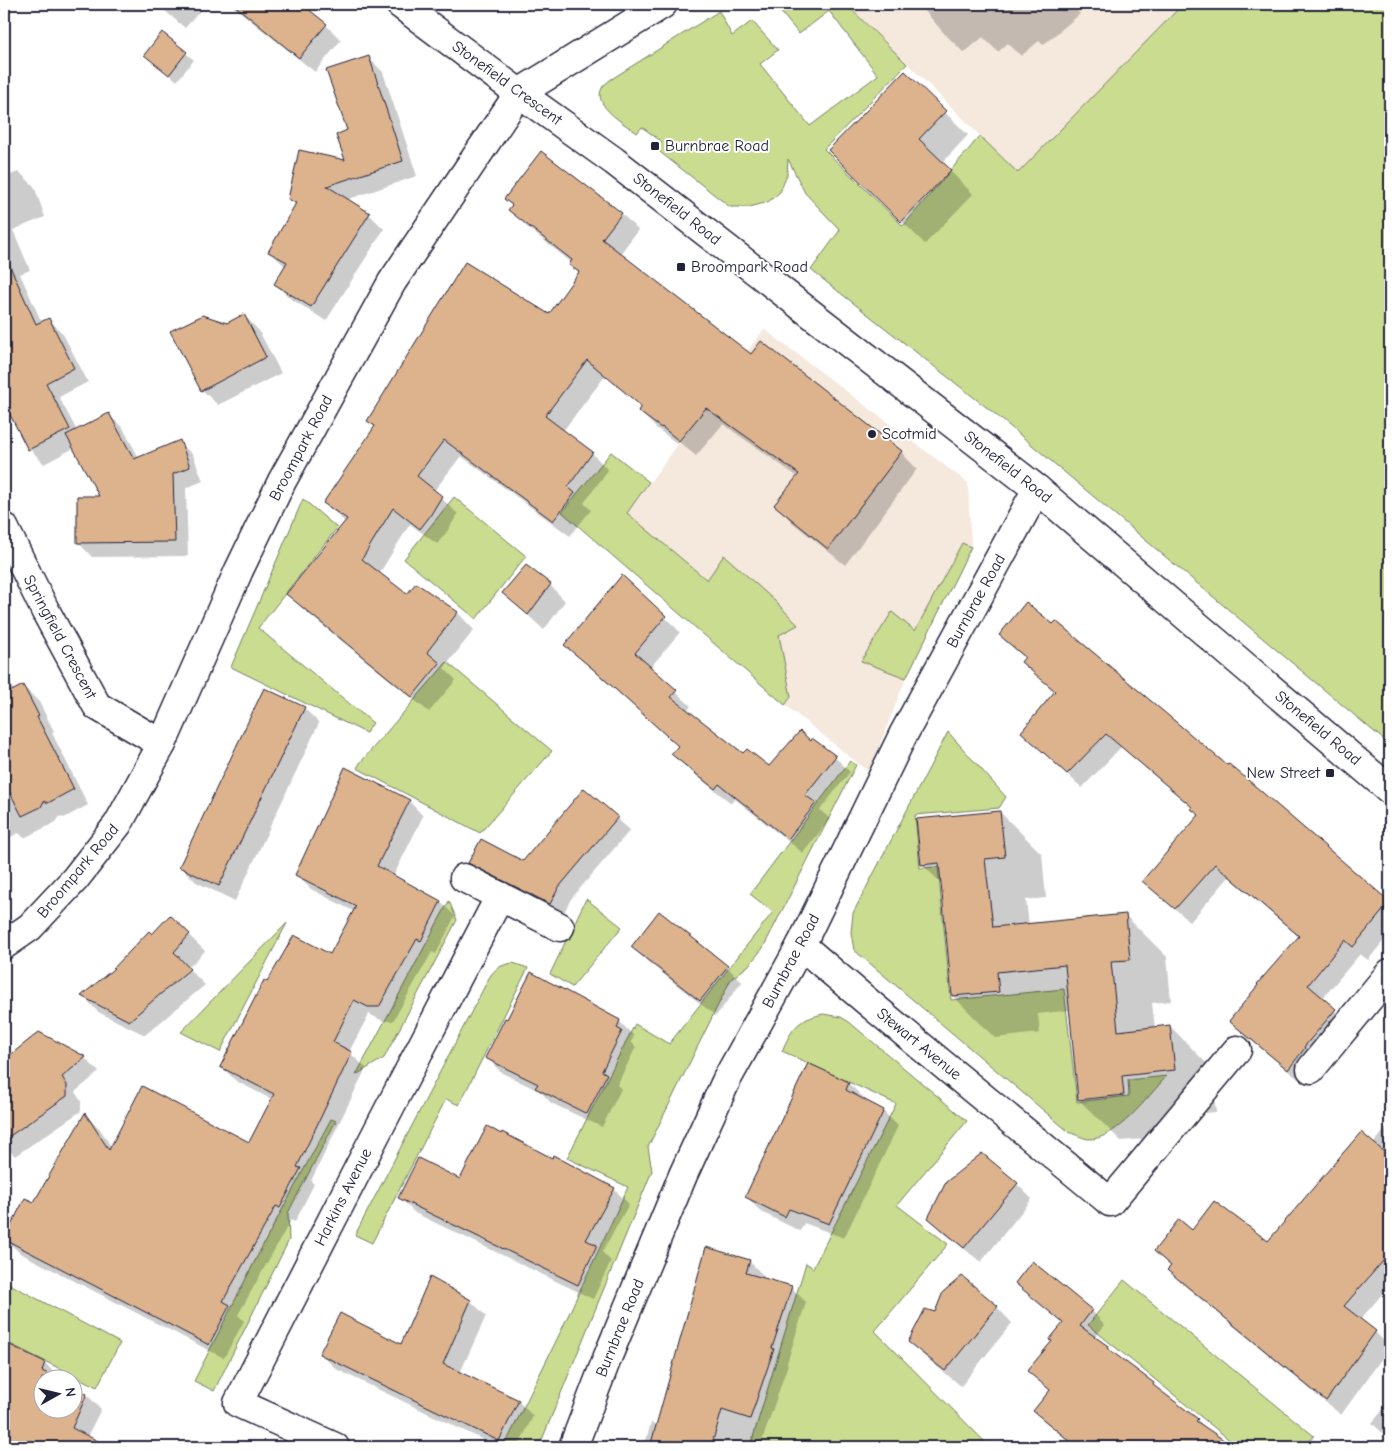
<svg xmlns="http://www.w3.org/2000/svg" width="1394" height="1451" font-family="'Comic Neue',sans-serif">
  <rect width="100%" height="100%" fill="#fff"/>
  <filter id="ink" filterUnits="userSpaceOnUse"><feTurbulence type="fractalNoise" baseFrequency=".02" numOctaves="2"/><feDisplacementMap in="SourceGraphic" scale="10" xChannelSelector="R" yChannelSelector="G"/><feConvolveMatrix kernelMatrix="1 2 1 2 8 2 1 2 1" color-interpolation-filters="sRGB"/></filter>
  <g filter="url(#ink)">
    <!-- built -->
    <g fill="#f5e8dd">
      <polygon points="847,4 1183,4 1018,173"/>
      <polygon points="764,329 968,483 971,547 906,678 869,772 785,705 791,697 779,635 724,556 707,580 627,513"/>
    </g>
    <!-- green -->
    <g fill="#cadc90" stroke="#767f66">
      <path d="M 774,4 L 846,4 L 907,64 L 824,149 L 903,226 L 980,136 L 1018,173 L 1183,4 L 1390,4 L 1390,745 L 995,414 L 811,270 L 840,230 L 805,193 L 788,159 L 787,175 L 780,192 L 768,202 L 750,207 L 730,207 L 656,149 L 662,142 L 642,127 L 637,133 C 625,124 592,106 602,88 C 603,85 608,82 610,80 L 719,11 L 732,36 L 752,21 L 778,50 L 760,64 L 810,126 L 878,75 L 829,11 L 799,34 Z"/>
      <polygon points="611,452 649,482 627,513 707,580 724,555 776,602 798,625 779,635 791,697 785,705 562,512"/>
      <polygon points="454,497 526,556 476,619 404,559"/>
      <polygon points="303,499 337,528 258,628 373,723 366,733 231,667"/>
      <polygon points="962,543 971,547 906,678 861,661 892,612 915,631"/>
      <polygon points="447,662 552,751 480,833 357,768 360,763"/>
      <path d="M 948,732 L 1006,797 L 999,808 L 915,815 L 920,868 L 938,867 L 951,1000 L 1064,989 L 1077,1102 L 1129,1096 L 1128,1080 L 1167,1076 C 1148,1096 1116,1141 1088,1139 C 1082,1138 1075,1134 1069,1132 L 854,950 L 851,933 L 853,913 Z"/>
      <polygon points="850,761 856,765 763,948 748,966 731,979 648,1147 652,1171 539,1447 504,1447 560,1333 628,1187 567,1158 635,1024 669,1044 773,912 750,894"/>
      <polygon points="586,899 622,927 572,987 550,974"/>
      <polygon points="449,901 457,920 384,1058 356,1075"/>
      <polygon points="287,923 220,1052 181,1032"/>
      <path d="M 513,963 L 528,968 L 459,1105 L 446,1099 L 372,1243 L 355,1235 L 489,978 C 495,968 501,965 513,963 Z"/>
      <path d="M 823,1014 L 841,1017 L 849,1022 L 967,1121 L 897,1205 L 948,1244 L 875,1331 L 990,1447 L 750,1447 L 806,1263 L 813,1268 L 896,1104 L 782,1051 C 792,1028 797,1020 823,1014 Z"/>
      <polygon points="331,1119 336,1121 288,1213 289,1240 214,1391 194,1381 262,1247"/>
      <polygon points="1124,1280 1314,1436 1305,1447 1228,1447 1232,1442 1088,1325"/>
      <polygon points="4,1281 120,1343 97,1387 4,1341"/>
    </g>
    <!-- shadow -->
    <g fill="#0003">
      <polygon points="157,4 206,4 185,28"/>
      <polygon points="230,4 300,4 326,25 341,40 315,72"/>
      <polygon points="919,4 1086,4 1077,11 1080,14 1043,45 1039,41 1021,56 1008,43 998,52 983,37 964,53 942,31"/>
      <polygon points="162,34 194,60 177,81 146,55"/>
      <polygon points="368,57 383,72 417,176 346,200 369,214 384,229 326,321 290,298 275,284 286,267 270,252 296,206 290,199 347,162 349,131"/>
      <polygon points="905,73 968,135 942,163 973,194 925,244 829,150"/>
      <polygon points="19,172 34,186 45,217 13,230 30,270 20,274 42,323 49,319 63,334 88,382 59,397 77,431 109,415 123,428 139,458 179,442 193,455 203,481 186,488 188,556 92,557 79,543 101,497 74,448 44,464 30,449 4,399 4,177"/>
      <polygon points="505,199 622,214 638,230 620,254 751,356 901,452 917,469 845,565 792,522 776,505 798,477 723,424 696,456 679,442 678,444 656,428 639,411 642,407 605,376 563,431 592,453 608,470 584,503 591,510 570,536 461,456 434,491 458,514 446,533 437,544 410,524 379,574 408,596 417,584 458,613 474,630 444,668 456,680 429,712 305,611 288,594 346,523 325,503 375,427 368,420 549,316 579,273 571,265 572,263 527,227 510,210 513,206"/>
      <polygon points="244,315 259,331 281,373 218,405 202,390"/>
      <polygon points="550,585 565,601 544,630 504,593"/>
      <polygon points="665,617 680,632 650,668 691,706 687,711 743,755 769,768 811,742 835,757 850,772 820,810 830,819 803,853 735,799 731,803 688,769 673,754 679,747 565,645"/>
      <polygon points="1000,635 1227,767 1248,781 1390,903 1390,933 1368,960 1360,954 1322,999 1349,1024 1303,1083 1245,1035 1231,1021 1299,937 1229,877 1190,922 1144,881 1200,816 1193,808 1121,747 1082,788 1037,746 1056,692 1023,662 1026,659"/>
      <polygon points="4,669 14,691 23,686 39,702 54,731 52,733 88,805 64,818 60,816 56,822 24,838 19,833 4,840"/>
      <polygon points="304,708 319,723 235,901 196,882 180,866"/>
      <polygon points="584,790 630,830 571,899 562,916 482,875 470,863 524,862"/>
      <polygon points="409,801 423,816 393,877 441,902 455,916 436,954 432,952 393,1021 383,1021 369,1014 349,1052 366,1068 311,1181 314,1184 295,1222 291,1220 238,1315 244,1321 224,1358 20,1253 5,1239 34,1204 86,1115 100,1129 112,1148 250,1144 273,1100 236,1081 221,1066 268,983 330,956 355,912 311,889 296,875"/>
      <polygon points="1000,812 1042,854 1046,898 1026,900 1029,925 1125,915 1167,957 1171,1001 1152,1003 1155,1028 1170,1026 1211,1068 1216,1112 1163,1117 1166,1137 1121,1141 1079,1100 1071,1010 1038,1014 1040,1033 995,1038 953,996 942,884 922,864"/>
      <polygon points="170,917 205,951 188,968 205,985 145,1035 98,1012 83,996 152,936"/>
      <polygon points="632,947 727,967 742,982 716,1016 648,962"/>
      <polygon points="508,1020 619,1021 634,1036 631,1042 636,1047 617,1085 621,1089 602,1127 551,1103 541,1092 502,1073 487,1058"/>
      <polygon points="39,1034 85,1058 99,1072 75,1092 81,1101 81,1111 15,1156 4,1145 4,1061"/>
      <polygon points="809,1065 849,1084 864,1098 863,1100 883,1111 898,1126 844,1238 804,1223 800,1231 761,1212 747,1197"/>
      <polygon points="1390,1124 1390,1285 1360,1320 1375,1332 1390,1347 1341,1415 1184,1285 1169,1270 1171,1267 1155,1251 1192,1232 1268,1243 1373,1144"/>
      <polygon points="461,1181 614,1189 629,1204 602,1252 611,1261 593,1299 415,1213 400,1198"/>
      <polygon points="1017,1184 1032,1199 981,1262 945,1234 930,1218"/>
      <polygon points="749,1261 764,1276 763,1279 791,1287 806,1302 787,1363 788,1364 760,1447 644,1447 651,1423 657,1425"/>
      <polygon points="1032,1263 1092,1311 1105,1325 1094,1338 1197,1420 1228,1447 1076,1447 1048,1424 1034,1411 1051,1391 1029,1371 1053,1342 1064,1324 1030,1296 1016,1283"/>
      <polygon points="471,1301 486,1316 460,1373 518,1401 533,1416 518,1447 498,1447 336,1369 321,1354 402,1345"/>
      <polygon points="997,1307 1012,1323 961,1386 925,1357 910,1342 936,1314"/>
      <polygon points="6,1344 45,1363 59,1378 42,1378 42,1408 72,1408 72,1388 87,1395 101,1409 87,1437 107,1447 4,1447 4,1346"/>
      <polygon points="1390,1401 1390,1440 1372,1423"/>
    </g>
    <!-- building -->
    <g fill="#ddb38e" stroke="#22223b">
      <polygon points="233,4 302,4 327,24 299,58"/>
      <polygon points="162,32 187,52 169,75 144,55"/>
      <polygon points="369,56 403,161 327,186 370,213 311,307 274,284 287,262 268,252 296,203 288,199 299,150 345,160 336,135 347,130 326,70"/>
      <polygon points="905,71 946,111 919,139 951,170 901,222 828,150"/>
      <polygon points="541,151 622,213 602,239 751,354 761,341 902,451 828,549 774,505 799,474 706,408 679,441 662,427 661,428 638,411 641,406 587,360 545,416 593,452 568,487 575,493 553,521 444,440 417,476 442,496 430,516 420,529 393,508 362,559 407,594 416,583 458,612 427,652 440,663 412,697 286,594 347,519 323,503 375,426 367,421 465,262 549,314 579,272 569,265 572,260 508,210 512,205 504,199"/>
      <polygon points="4,253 36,324 49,318 74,368 46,383 70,429 28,450 4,403"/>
      <polygon points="244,314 266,357 201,391 170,331 203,315 227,323"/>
      <polygon points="109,413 134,459 180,440 190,467 173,474 175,542 77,543 77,496 99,496 66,435"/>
      <polygon points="526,565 551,584 528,615 502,593"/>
      <polygon points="622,575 666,616 635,653 677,690 671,697 743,753 747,749 769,766 800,731 811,741 812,738 836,756 805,795 816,803 788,839 719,784 715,789 671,754 678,746 593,669 564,645"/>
      <polygon points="1026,602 1053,624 1056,621 1227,765 1229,764 1248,780 1390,902 1353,947 1345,940 1308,985 1336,1009 1304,1047 1305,1048 1288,1070 1229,1021 1258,985 1257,984 1299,936 1215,864 1175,909 1142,881 1199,815 1191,809 1192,807 1106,734 1067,774 1021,732 1055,691 1021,662 1025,657 999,635"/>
      <polygon points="23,685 39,716 37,717 74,789 48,803 44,801 41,807 22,816 4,781 4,695"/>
      <polygon points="264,688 305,707 219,886 179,867"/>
      <polygon points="345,767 410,800 377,866 441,901 421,941 417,939 379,1007 368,1007 354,1000 333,1042 352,1052 297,1167 301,1168 280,1208 276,1206 223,1301 230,1305 209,1345 4,1239 25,1198 34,1202 85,1113 109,1150 142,1086 249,1142 274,1094 220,1067 264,980 267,982 294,935 330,954 356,906 295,875"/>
      <polygon points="584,788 618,817 559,887 550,904 468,863 481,839 523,861"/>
      <polygon points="1000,811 1005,857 985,859 993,927 1126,914 1130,960 1111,961 1118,1031 1170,1025 1175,1070 1122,1076 1124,1095 1078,1100 1065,965 997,972 999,992 952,996 939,863 921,865 916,819"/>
      <polygon points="659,911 728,966 700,1001 631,947"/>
      <polygon points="170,915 190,934 174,952 190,969 129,1021 81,996 112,970 149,931 152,934"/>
      <polygon points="531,972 620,1020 617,1028 622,1031 602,1071 607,1074 587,1114 535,1088 538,1084 485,1058 505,1018 507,1019"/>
      <polygon points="39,1032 86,1057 62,1077 67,1085 67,1096 4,1140 4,1060"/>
      <polygon points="808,1063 849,1082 846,1090 884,1110 829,1224 789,1209 785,1217 745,1197"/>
      <polygon points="487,1126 501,1134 502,1132 552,1158 553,1155 615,1188 586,1240 597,1245 578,1285 398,1198 418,1158 460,1179"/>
      <polygon points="1361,1132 1390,1157 1390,1253 1344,1306 1376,1331 1326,1401 1167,1270 1171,1266 1154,1251 1179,1219 1192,1230 1214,1201 1268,1241"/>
      <polygon points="982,1153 1018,1183 964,1248 928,1218 946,1182"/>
      <polygon points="706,1247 750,1260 746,1273 792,1286 772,1348 774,1349 750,1419 722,1410 711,1447 650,1447"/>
      <polygon points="1032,1261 1092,1310 1080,1326 1108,1346 1107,1348 1154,1383 1153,1385 1198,1419 1196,1421 1234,1447 1077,1447 1033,1411 1050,1390 1027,1371 1052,1341 1049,1340 1063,1323 1015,1283"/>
      <polygon points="962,1276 998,1306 945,1371 908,1342 925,1309 935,1312 943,1292"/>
      <polygon points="430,1277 471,1300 443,1364 519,1400 499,1441 319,1354 340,1313 401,1344"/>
      <polygon points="4,1342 45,1362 42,1371 57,1378 42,1378 42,1408 72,1408 72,1386 87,1394 72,1428 110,1447 4,1447"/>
    </g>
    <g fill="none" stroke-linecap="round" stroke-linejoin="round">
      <defs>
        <g id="street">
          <polyline points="4,527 45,610 97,706 162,744"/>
          <polyline points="464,878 560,927"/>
          <polyline points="4,945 30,927 75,879 118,824 162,744 239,570 282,481 392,282 519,93 663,4"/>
          <path d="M 801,945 C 902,1033 1007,1116 1110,1202 L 1237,1050"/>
          <polyline points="1311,1069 1390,973"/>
          <polyline points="335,1447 238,1403 376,1134 500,896"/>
          <polyline points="573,1447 608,1356 683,1175 727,1079 801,945 903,735 1037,489"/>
        </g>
        <polyline id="secondary" points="400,4 519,93 614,161 1037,489 1390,790"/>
      </defs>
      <!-- street casing -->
      <use href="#street" stroke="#22223b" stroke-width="31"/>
      <!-- secondary casing -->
      <use href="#secondary" stroke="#22223b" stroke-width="31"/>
      <!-- street -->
      <use href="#street" stroke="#fff" stroke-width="28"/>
      <!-- secondary -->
      <use href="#secondary" stroke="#fff" stroke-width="28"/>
    </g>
  </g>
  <!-- markers -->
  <g fill="#22223b" stroke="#fff" stroke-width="2">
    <rect x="650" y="141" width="10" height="10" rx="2.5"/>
    <rect x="676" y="262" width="10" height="10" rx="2.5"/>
    <circle cx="872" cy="434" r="5"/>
    <rect x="1325" y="768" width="10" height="10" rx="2.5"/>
  </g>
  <g text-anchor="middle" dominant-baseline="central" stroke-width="4" stroke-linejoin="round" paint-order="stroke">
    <!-- street labels -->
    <g font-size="16" fill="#22223b" stroke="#fff">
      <text transform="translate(507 83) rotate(36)">Stonefield Crescent</text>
      <text transform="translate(677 209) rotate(38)">Stonefield Road</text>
      <text transform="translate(301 448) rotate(-62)">Broompark Road</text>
      <text transform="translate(1008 467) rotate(38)">Stonefield Road</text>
      <text transform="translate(976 601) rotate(-61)">Burnbrae Road</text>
      <text transform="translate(60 637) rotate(62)">Springfield Crescent</text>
      <text transform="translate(1318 728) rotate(40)">Stonefield Road</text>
      <text transform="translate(78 871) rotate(-50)">Broompark Road</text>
      <text transform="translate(791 961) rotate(-62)">Burnbrae Road</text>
      <text transform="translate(919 1044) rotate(39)">Stewart Avenue</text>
      <text transform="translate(343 1197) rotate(-63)">Harkins Avenue</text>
      <text transform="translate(620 1328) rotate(-68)">Burnbrae Road</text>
    </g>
    <!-- poi labels -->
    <g font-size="16" fill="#22223b" stroke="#fff" text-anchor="start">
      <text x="665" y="146">Burnbrae Road</text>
      <text x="691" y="267">Broompark Road</text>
      <text x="882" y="434">Scotmid</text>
      <text x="1320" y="773" text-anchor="end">New Street</text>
    </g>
  </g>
  <!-- margin -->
  <rect width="1394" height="1451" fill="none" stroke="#fff" stroke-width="20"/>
  <rect x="10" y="10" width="1374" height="1431" fill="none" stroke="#22223b" stroke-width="2" filter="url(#ink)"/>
  <!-- north arrow -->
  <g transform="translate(58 1394) rotate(82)"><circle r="24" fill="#ffffff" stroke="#a7a7b1"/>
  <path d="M0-4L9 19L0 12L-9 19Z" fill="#22223b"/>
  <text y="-8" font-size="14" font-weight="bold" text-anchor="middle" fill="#22223b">N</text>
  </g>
</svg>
